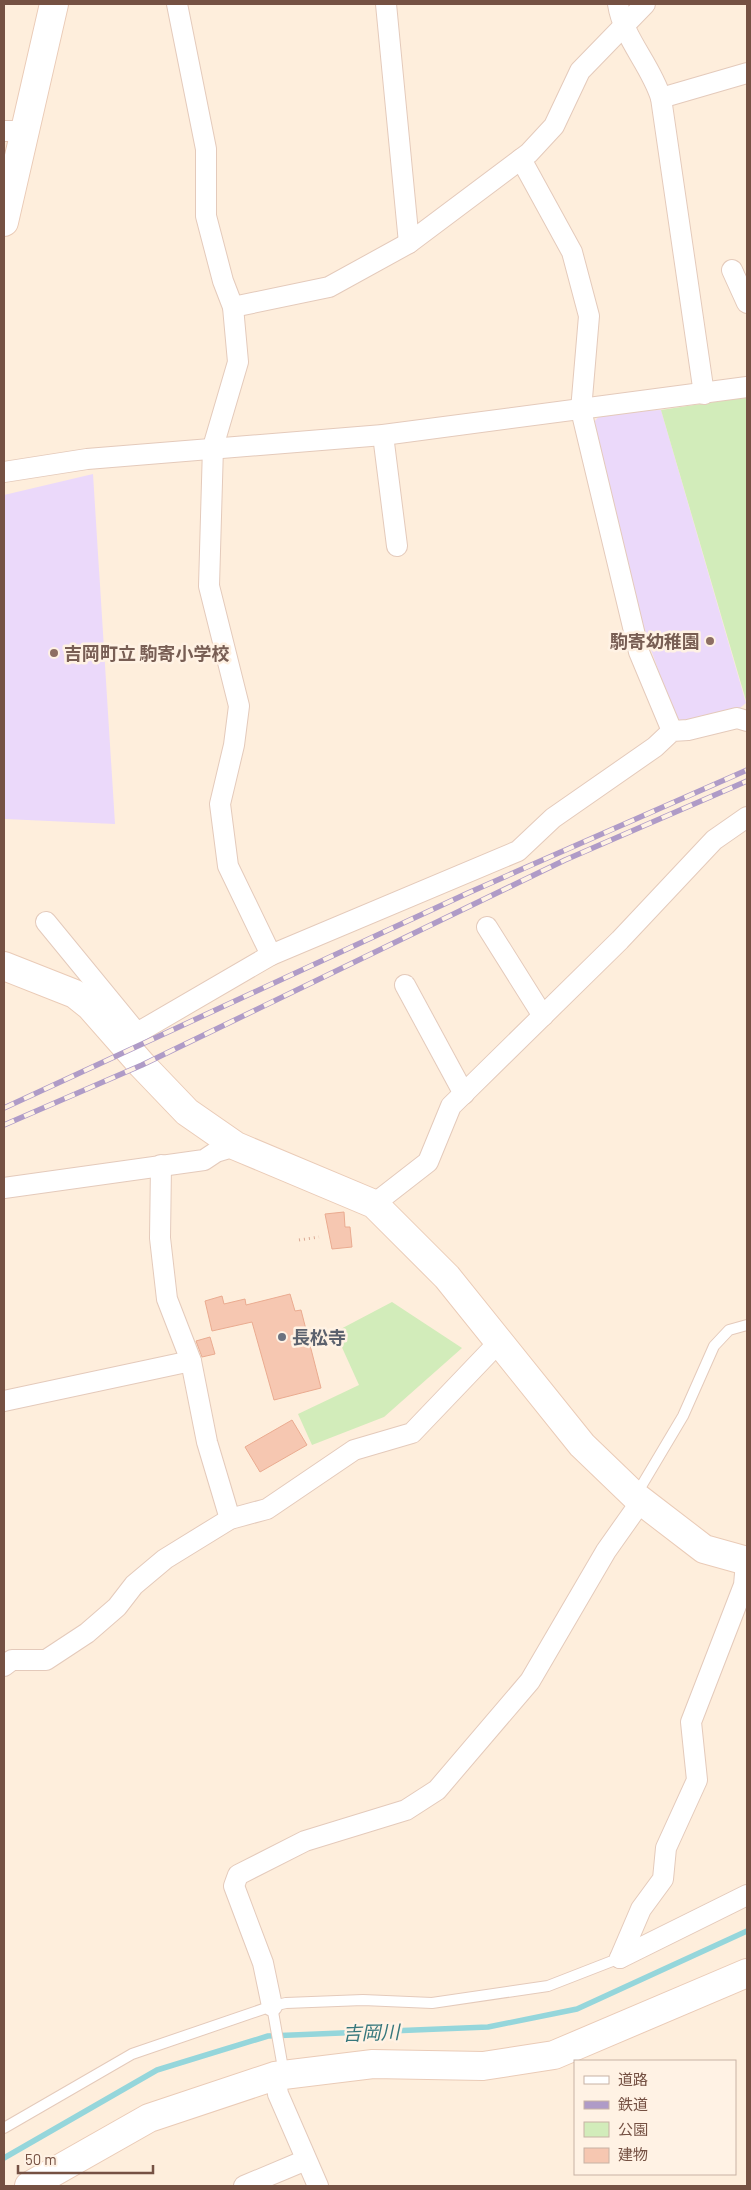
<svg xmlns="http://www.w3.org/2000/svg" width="751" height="2190" font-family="Barlow,'Noto Sans JP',sans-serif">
  <rect width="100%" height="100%" fill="#feeedc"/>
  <!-- education -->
  <g fill="#ebd9fa">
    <polygon points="661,410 746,703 736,711 690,725 675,717 639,616 594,422 602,413"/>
    <polygon points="93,474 115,824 5,819 4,495"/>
  </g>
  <!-- green -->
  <g fill="#d2ecba">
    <polygon points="747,397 747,704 661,410"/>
    <polygon points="392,1302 462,1348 384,1417 312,1445 298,1414 359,1385 335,1332"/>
  </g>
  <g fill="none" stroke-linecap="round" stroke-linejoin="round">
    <!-- stream -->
    <polyline stroke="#95d6db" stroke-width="5.5" points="4,2158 157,2070 268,2036 488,2027 577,2009 747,1931"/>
  </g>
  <!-- building -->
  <g fill="#f6c7b1" stroke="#eaab90">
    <polygon points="344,1212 345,1227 350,1227 352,1247 332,1249 325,1214"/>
    <polygon points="290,1294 295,1311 301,1310 321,1388 274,1400 252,1322 212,1331 205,1301 222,1296 224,1304 245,1299 246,1305"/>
    <polygon points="210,1337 215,1354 202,1357 196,1341"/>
    <polygon points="292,1420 307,1445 260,1472 245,1447"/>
  </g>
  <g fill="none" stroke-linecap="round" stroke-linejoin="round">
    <defs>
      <g id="lane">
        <polyline points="636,1495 683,1416 714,1346 729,1330 747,1325"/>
        <polyline points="272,2006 284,2074"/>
        <polyline points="4,2128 132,2054 272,2006 286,2003 363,2000 432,2003 548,1986 620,1958"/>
      </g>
      <g id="street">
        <polyline points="177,4 206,149 206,216 223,281 233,307 238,362 213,447 209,586 239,706 234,745 220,804 228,866 271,955 518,851 553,818 655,747 672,731 688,730 737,718 747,721"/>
        <polyline points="386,4 409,243"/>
        <path d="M 618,4 C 623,38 651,65 661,98 L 704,394"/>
        <polyline points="661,98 747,73"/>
        <polyline points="4,131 25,131"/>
        <polyline points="521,159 572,252 589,316 581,410 639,652 672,731"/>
        <polyline points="732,270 747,303"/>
        <polyline points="233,307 329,287 409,243 529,153 554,126 580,71 645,4"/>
        <polyline points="383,435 397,546"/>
        <polyline points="4,472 87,459 383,435 747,387"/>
        <polyline points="46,922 137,1033 271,955"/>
        <polyline points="487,927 543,1016"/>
        <polyline points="405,985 464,1094"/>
        <polyline points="161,1165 160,1238 167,1299 191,1361 207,1442 230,1519"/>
        <polyline points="4,1188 204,1160 216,1152 236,1146"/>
        <polyline points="374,1204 428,1162 451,1106 620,940 714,840 747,817"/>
        <polyline points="4,1401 191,1361"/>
        <polyline points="4,1666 12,1660 46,1660 87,1633 117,1607 134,1585 165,1559 230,1519 267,1509 354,1450 412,1433 499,1342"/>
        <polyline points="620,1958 641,1909 663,1879 666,1848 697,1780 691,1722 744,1585 746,1562"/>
        <polyline points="620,1958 747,1895"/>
        <polyline points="272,2006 263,1963 234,1886 238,1875 305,1841 406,1810 437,1790 530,1681 606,1551 642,1500"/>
        <polyline points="275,2076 278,2094 318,2186"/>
        <polyline points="244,2186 306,2160"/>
      </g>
      <g id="secondary">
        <polyline points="4,222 54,4"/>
        <polyline points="4,966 75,994 90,1006 142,1065 187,1112 236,1146 374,1204 447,1277 582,1445 635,1496 704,1549 747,1561"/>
        <polyline points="29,2186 149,2118 275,2076 373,2064 483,2066 554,2055 747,1973"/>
      </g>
    </defs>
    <!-- lane casing -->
    <use href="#lane" stroke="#e4cabb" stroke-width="12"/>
    <!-- street casing -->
    <use href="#street" stroke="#e4cabb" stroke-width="22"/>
    <!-- secondary casing -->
    <use href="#secondary" stroke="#eacbb7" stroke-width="30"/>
    <!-- path -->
    <polyline stroke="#daaa95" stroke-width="3" stroke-dasharray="1 4" stroke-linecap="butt" points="299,1240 319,1237"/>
    <!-- lane -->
    <use href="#lane" stroke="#fff" stroke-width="10"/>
    <!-- street -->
    <use href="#street" stroke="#fff" stroke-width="20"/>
    <!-- secondary -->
    <use href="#secondary" stroke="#fff" stroke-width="28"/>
    <defs>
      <g id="rail">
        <polyline points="4,1108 468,893 747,770"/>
        <polyline points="4,1125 142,1065 565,860 747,781"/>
      </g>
    </defs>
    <!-- rail casing -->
    <use href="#rail" stroke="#af9bc7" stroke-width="5.5"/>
    <!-- rail -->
    <use href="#rail" stroke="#fff2e4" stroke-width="4" stroke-dasharray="11" stroke-linecap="butt"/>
  </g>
  <!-- markers -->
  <g fill="#8d6e63" stroke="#fff2e4" stroke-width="2">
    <circle cx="710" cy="641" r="5"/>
    <circle cx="54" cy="653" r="5"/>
  </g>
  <circle fill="#6b7280" stroke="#fff2e4" stroke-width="2" cx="282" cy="1337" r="5"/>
  <g text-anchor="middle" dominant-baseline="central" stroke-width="5" stroke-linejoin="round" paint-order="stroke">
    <!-- education labels -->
    <g font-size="18" font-weight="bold" fill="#785e54" stroke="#fff2e4" text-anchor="end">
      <text x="700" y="641">駒寄幼稚園</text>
      <text x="64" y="653" text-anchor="start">吉岡町立 駒寄小学校</text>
    </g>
    <!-- worship labels -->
    <g font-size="18" font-weight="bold" fill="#5b616d" stroke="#fff2e4" text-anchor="start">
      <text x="292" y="1337">長松寺</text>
    </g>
    <!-- water labels -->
    <g font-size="19" font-style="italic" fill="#36777c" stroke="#fff2e4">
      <text transform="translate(371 2032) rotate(-2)">吉岡川</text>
    </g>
  </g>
  <!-- border -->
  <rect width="751" height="2190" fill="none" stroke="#755143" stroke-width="10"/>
  <!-- legend -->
  <rect x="574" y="2060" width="162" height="115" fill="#fff2e4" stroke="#c8b2a4"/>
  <rect x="584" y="2076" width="25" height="8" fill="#ffffff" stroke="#c8b2a4"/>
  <text x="618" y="2085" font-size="15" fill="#755143">道路</text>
  <rect x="584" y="2101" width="25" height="8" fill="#af9bc7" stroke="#c8b2a4"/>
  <text x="618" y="2110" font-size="15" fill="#755143">鉄道</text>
  <rect x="584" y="2122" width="25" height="15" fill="#d2ecba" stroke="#c8b2a4"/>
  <text x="618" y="2135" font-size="15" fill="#755143">公園</text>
  <rect x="584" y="2148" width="25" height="15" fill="#f6c7b1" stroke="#c8b2a4"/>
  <text x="618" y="2160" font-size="15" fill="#755143">建物</text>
  <!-- scale -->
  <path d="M18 2165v8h135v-8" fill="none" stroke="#755143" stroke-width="2.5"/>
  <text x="25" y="2165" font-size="15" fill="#755143" stroke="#fff2e4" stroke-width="4" paint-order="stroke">50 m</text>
</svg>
